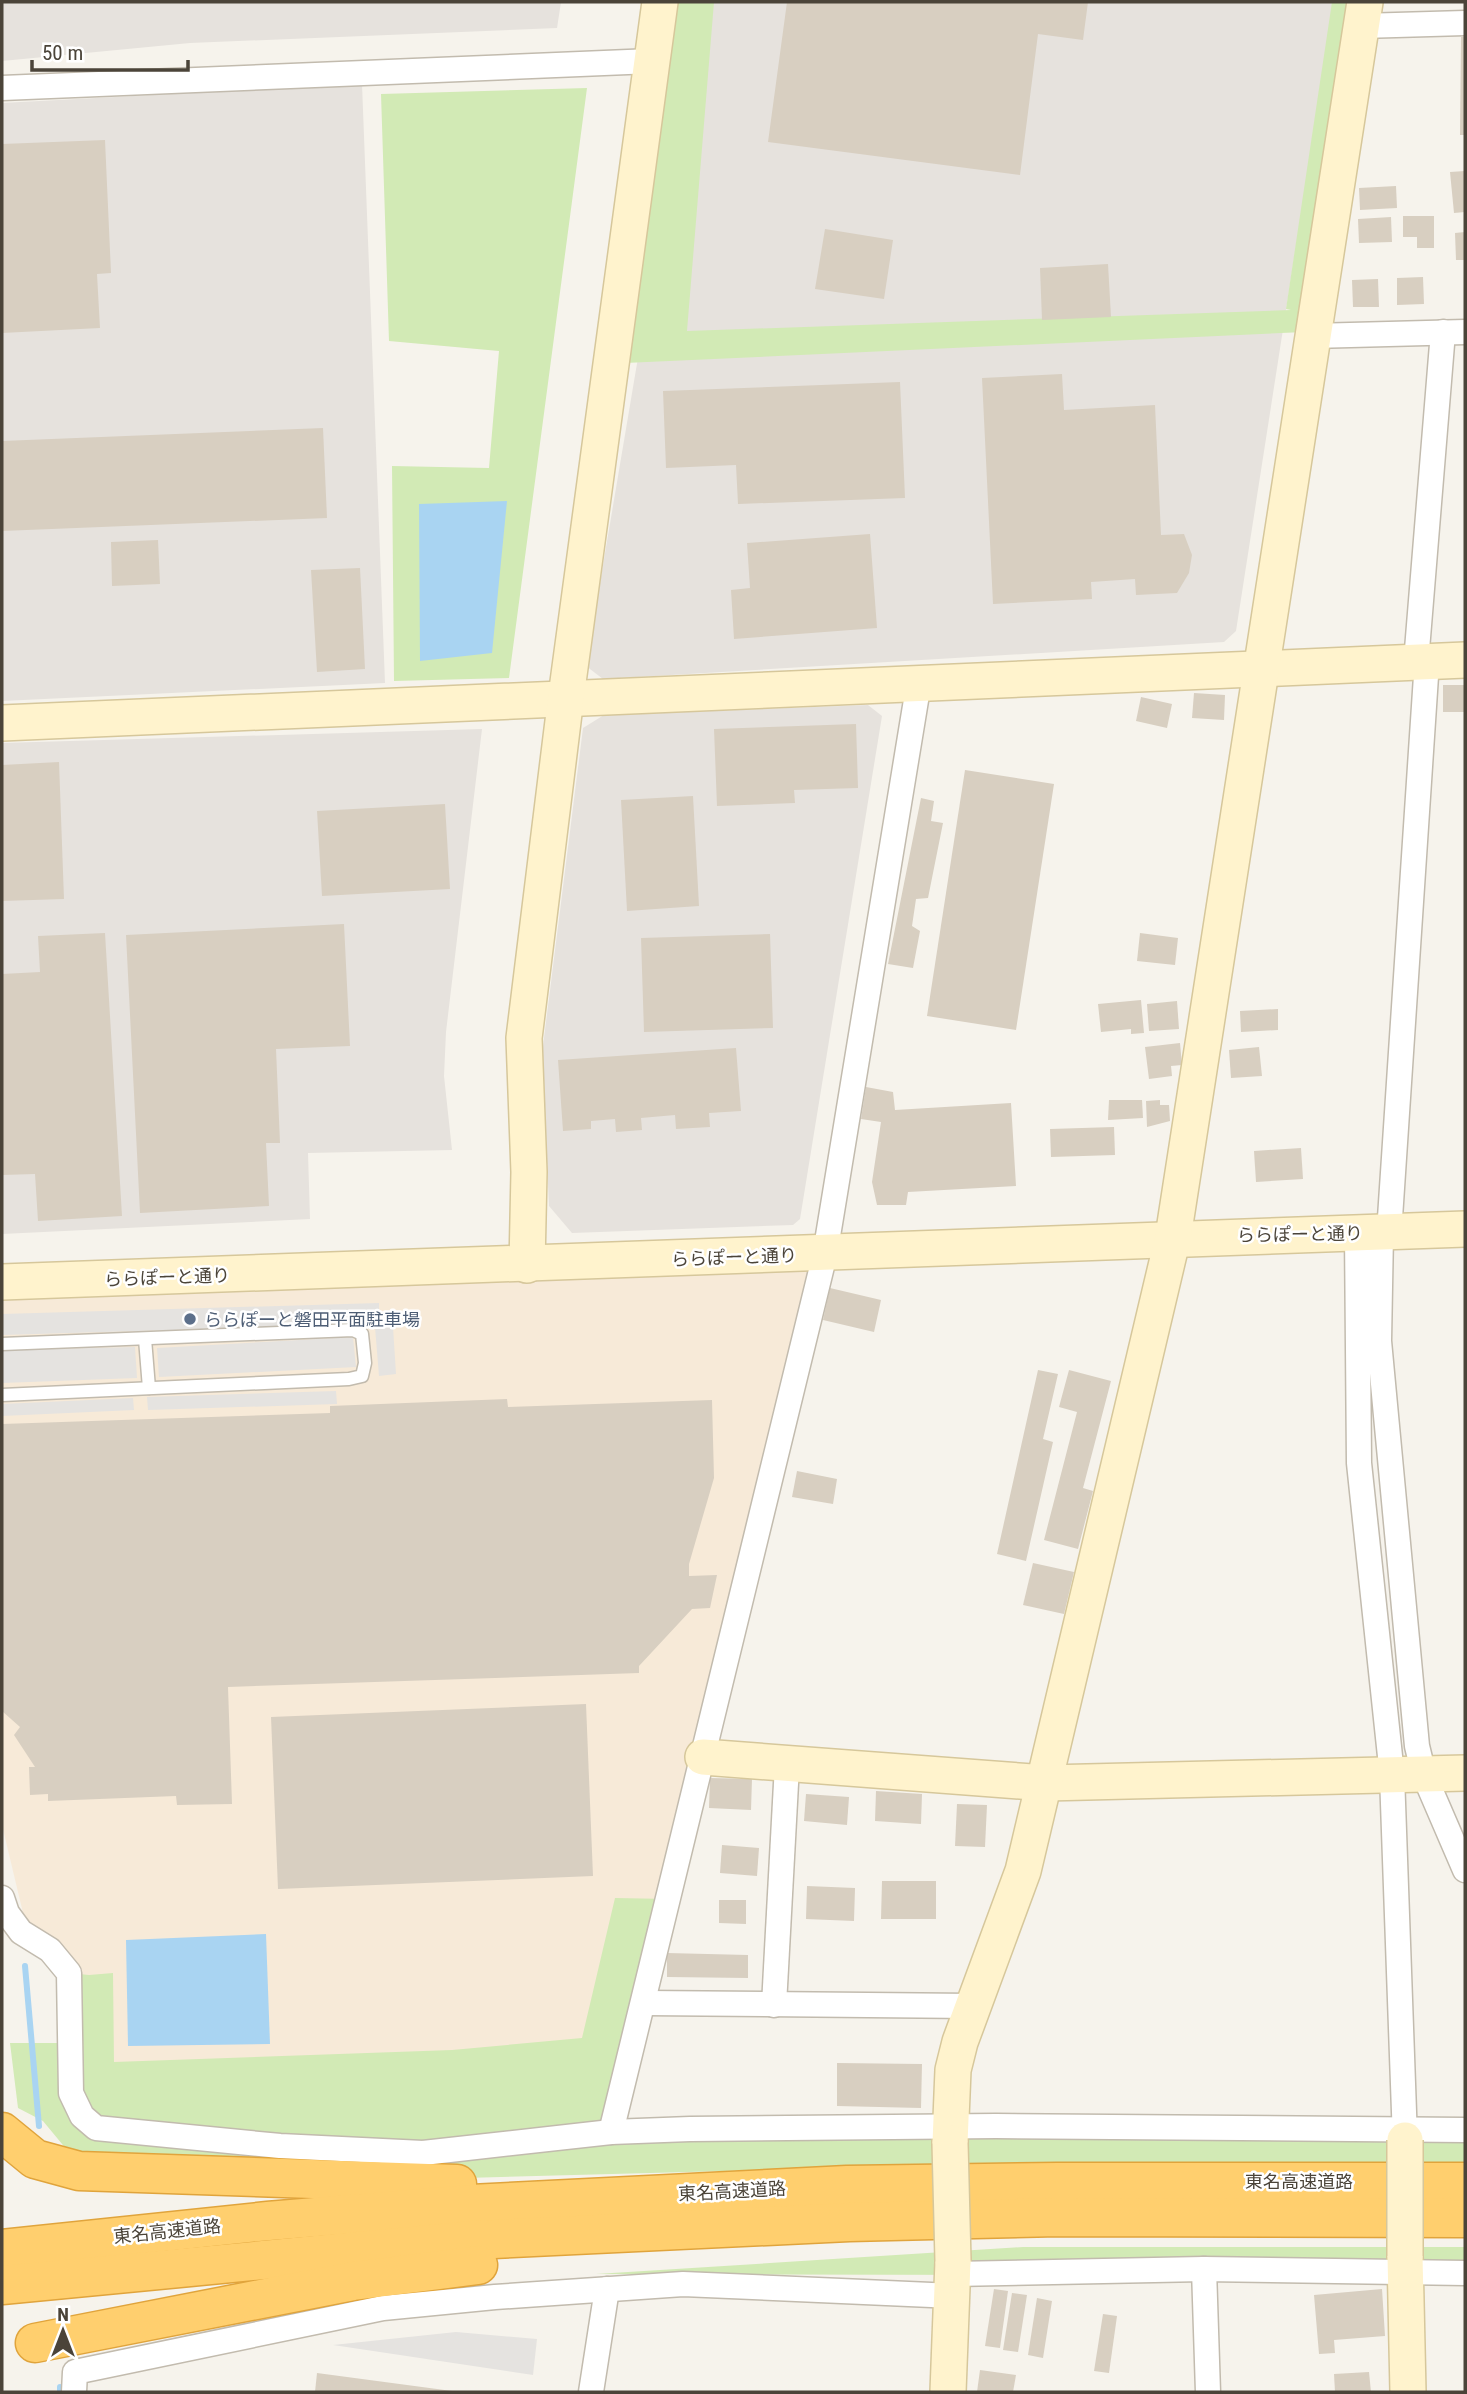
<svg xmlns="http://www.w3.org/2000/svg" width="1467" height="2394" font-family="'Roboto Condensed','Noto Sans JP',sans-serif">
  <rect width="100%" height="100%" fill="#f6f3ec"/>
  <!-- commercial -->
  <polygon fill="#f7ead8" points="815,1254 611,2132 89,2122 69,1973 23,1913 2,1825 2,1282"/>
  <!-- industrial -->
  <g fill="#e6e2dd">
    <polygon points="2,2 561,2 557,28 190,43 2,61"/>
    <polygon points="698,2 1334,2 1236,631 1224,642 603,679 586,666"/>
    <polygon points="362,84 385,683 2,701 2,103"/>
    <polygon points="868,705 882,716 800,1219 793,1225 572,1233 549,1206 542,1054 583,728 604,715"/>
    <polygon points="482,729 446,1032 444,1076 452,1150 308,1153 310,1219 2,1234 2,743"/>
  </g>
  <!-- green -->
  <g fill="#d2eab5">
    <polygon points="673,2 714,2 687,331 1291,310 1286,309 1332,2 1361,2 1304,332 625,363"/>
    <polygon points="587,88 509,678 394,681 392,466 489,468 499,351 389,341 381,94"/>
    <polygon points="615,1898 670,1899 611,2132 1465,2138 1465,2173 1025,2163 465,2178 103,2156 67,2150 43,2121 18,2108 10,2043 70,2043 69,1973 89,1975 113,1973 114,2062 452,2050 582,2038"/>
    <polygon points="1023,2247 1465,2247 1465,2276 596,2274"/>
  </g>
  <!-- parking -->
  <g fill="#e5e3e0">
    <polygon points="379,1303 379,1324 2,1335 2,1314"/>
    <polygon points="375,1327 393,1327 396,1374 379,1376"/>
    <polygon points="353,1337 356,1367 159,1377 157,1348"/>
    <polygon points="135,1347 137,1378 2,1383 2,1350"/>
    <polygon points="336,1391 337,1404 148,1410 147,1397"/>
    <polygon points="133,1398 134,1410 2,1416 2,1404"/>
    <polygon points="456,2332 537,2339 533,2375 333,2345"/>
  </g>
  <!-- water -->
  <g fill="#a9d4f2">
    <polygon points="507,501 492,653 420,661 419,504"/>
    <polygon points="266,1934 270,2044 128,2046 126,1940"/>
  </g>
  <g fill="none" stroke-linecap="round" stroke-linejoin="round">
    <!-- stream -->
    <g stroke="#a9d4f2" stroke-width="6">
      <polyline points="25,1966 39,2126"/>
      <polyline points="60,2387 60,2392"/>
    </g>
  </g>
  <!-- building -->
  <g fill="#d8cfc1">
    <polygon points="787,2 1088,2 1083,40 1038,34 1020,175 768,142"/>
    <polygon points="1461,37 1465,37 1465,135 1460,135"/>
    <polygon points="105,140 111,273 97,274 100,328 2,333 2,144"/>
    <polygon points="1465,171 1465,212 1454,213 1450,172"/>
    <polygon points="1396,186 1397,208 1360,210 1359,188"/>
    <polygon points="1403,216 1434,216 1434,248 1417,248 1417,237 1403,237"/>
    <polygon points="1391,217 1392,242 1359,243 1358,219"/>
    <polygon points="825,229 893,240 884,299 815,289"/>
    <polygon points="1465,232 1465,260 1456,260 1455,233"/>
    <polygon points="1108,264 1111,317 1042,320 1040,268"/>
    <polygon points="1423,277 1424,304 1397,305 1397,278"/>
    <polygon points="1378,279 1379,307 1353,307 1352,280"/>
    <polygon points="1062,374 1064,410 1155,405 1161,535 1184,534 1192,555 1189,573 1177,593 1136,595 1135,579 1091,582 1092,599 993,604 982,378"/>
    <polygon points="900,382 905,498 738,504 736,465 666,468 663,391"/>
    <polygon points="323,428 327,518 2,531 2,441"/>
    <polygon points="870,534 877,628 734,639 731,590 750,588 747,543"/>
    <polygon points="158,540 160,584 112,586 111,542"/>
    <polygon points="360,568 365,669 317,672 311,570"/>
    <rect x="1443" y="685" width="22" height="27"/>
    <polygon points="1194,693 1225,695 1224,720 1192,718"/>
    <polygon points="1141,697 1172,704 1167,728 1136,721"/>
    <polygon points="856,724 858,788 794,790 795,803 717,806 714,729"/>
    <polygon points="59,762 64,899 2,901 2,765"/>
    <polygon points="965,770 1054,784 1016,1030 927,1016"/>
    <polygon points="693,796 699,906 627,911 621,800"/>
    <polygon points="921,798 934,801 931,821 943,823 928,898 916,899 912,926 920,931 913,968 888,964"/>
    <polygon points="445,804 450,889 322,896 317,811"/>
    <polygon points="344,924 350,1046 276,1049 280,1143 266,1143 269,1206 140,1213 126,935"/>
    <polygon points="105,933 122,1216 38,1221 35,1174 2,1175 2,974 40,972 38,936"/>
    <polygon points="1140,933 1178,938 1175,965 1137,961"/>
    <polygon points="770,934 773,1028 644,1032 641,938"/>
    <polygon points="1141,1000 1144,1033 1131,1034 1131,1029 1101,1032 1098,1004"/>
    <polygon points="1177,1001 1179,1029 1149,1031 1147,1004"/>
    <polygon points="1278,1009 1278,1030 1241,1032 1240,1011"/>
    <polygon points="1180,1043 1182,1065 1171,1066 1172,1076 1149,1079 1145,1047"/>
    <polygon points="1259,1047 1262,1076 1231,1078 1229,1050"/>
    <polygon points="736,1048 741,1111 709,1113 710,1127 676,1129 675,1115 641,1118 642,1130 616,1132 615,1119 591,1121 591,1129 563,1131 558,1060"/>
    <polygon points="866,1087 893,1092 895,1110 1011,1103 1016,1186 908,1192 906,1205 877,1205 872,1182 881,1122 861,1119"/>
    <polygon points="1109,1100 1142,1100 1143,1118 1108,1120"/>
    <polygon points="1160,1100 1160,1105 1169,1105 1170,1121 1147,1127 1146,1101"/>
    <polygon points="1114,1127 1115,1155 1051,1157 1050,1129"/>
    <polygon points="1301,1148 1303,1179 1256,1182 1254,1151"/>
    <polygon points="830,1288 881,1300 874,1332 823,1320"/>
    <polygon points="1038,1370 1058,1374 1043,1439 1053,1442 1026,1561 997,1554"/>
    <polygon points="1069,1370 1111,1381 1083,1488 1093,1491 1078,1549 1044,1540 1077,1412 1059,1407"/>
    <polygon points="507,1399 508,1407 712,1400 714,1478 689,1564 689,1576 717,1575 710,1608 692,1609 639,1666 639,1673 228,1687 232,1804 177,1805 176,1796 48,1801 48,1794 30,1795 29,1767 35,1767 14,1735 20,1727 2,1711 2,1424 330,1413 330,1406"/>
    <polygon points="797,1471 837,1479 833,1504 792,1497"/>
    <polygon points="1033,1563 1074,1572 1064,1614 1023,1605"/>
    <polygon points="586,1704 593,1876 278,1889 271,1717"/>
    <polygon points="710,1778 752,1779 751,1810 709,1808"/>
    <polygon points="876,1791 922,1794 921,1824 875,1821"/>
    <polygon points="806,1794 849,1797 847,1825 804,1821"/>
    <polygon points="957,1804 987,1805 985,1847 955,1846"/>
    <polygon points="722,1845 759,1848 757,1876 720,1873"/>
    <polygon points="882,1881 936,1881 936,1919 881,1919"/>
    <polygon points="807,1886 855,1888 854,1921 806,1919"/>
    <polygon points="719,1900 746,1900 746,1924 719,1923"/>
    <polygon points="667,1953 748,1955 748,1978 667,1977"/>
    <polygon points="837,2063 922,2064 921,2108 837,2106"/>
    <polygon points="994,2289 1008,2291 1000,2348 985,2346"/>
    <polygon points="1382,2289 1385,2336 1334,2340 1335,2353 1319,2354 1314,2295"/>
    <polygon points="1012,2293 1027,2295 1018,2352 1003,2350"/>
    <polygon points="1037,2298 1052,2301 1043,2358 1028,2355"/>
    <polygon points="1103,2314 1117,2316 1109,2373 1094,2371"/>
    <polygon points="980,2370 1016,2375 1013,2392 977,2392"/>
    <polygon points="1369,2372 1371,2392 1335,2392 1334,2374"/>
    <polygon points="317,2373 452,2391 452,2392 315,2392"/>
  </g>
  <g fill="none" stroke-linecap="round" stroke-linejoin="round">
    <defs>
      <g id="lane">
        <polyline points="145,1339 149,1388"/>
        <polyline points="2,1344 353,1330 362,1334 365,1363 362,1376 349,1379 2,1395"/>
      </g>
      <g id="street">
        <polyline points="1361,26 1465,23"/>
        <polyline points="2,88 652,61"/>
        <polyline points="1312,336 1465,332"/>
        <polyline points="1416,662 1443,332"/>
        <polyline points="1357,1233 1359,1463 1392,1775 1405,2140"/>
        <polyline points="1381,1233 1379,1341 1417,1746 1424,1775 1465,1870"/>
        <polyline points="1389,1233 1427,661"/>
        <polyline points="2,1898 7,1913 21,1932 50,1950 69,1973 71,2093 82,2116 96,2128 280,2146 423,2153 611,2132 690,2129 996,2126 1465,2130"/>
        <polyline points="645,2003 973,2006"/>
        <polyline points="774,2005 787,1765"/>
        <polyline points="611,2132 825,1254 919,682"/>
        <polyline points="1204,2269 1208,2392"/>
        <polyline points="953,2274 1204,2269 1465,2273"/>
        <polyline points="74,2392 75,2372 383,2308 495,2297 683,2284 954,2296"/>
        <polyline points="591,2392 607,2289"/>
      </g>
      <g id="secondary">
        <polyline points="2,723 1465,660"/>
        <polyline points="527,1265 529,1172 524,1038 566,697 660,2"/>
        <polyline points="2,1282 1465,1229"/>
        <polyline points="703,1757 1046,1783 1465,1773"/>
        <polyline points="950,2143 953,2070 960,2042 1023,1871 1173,1237 1365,2"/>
        <polyline points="1405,2256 1408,2392"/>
        <polyline points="948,2392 953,2261"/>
      </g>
      <g id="highway">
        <polyline points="2,2132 35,2159 79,2171 457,2184"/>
        <polyline points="2,2249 268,2221 471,2204 847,2185 1058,2182 1465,2182"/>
        <polyline points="2,2285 473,2240 849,2222 1058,2217 1465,2218"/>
        <polyline points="35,2343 353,2281 478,2265"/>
      </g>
    </defs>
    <!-- lane casing -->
    <use href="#lane" stroke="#c2bbae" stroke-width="15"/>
    <!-- street casing -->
    <use href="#street" stroke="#c2bbae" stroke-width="27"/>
    <!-- secondary casing -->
    <use href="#secondary" stroke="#d6c79b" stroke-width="38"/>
    <!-- highway casing -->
    <use href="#highway" stroke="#e0a43c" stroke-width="41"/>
    <!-- lane -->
    <use href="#lane" stroke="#fff" stroke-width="12"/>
    <!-- street -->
    <use href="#street" stroke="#fff" stroke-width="24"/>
    <!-- secondary -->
    <use href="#secondary" stroke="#fff3cd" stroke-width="35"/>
    <!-- highway -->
    <use href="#highway" stroke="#ffcf6e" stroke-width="38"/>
    <defs>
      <g id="secondary-bridge">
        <polyline points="950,2143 953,2261"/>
        <polyline points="1405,2256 1405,2140"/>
      </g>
    </defs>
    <!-- secondary-bridge casing -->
    <use href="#secondary-bridge" stroke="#d6c79b" stroke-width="38" stroke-linecap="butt"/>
    <!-- secondary-bridge -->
    <use href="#secondary-bridge" stroke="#fff3cd" stroke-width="35"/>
  </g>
  <!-- markers -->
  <circle fill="#5c6f8a" stroke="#fff" stroke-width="2.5" cx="190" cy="1319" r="7"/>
  <g text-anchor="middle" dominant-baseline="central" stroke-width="5" stroke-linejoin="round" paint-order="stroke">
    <!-- street labels -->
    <g font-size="18" fill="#4b4439" stroke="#fff">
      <text transform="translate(1300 1234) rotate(-1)">ららぽーと通り</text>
      <text transform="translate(734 1257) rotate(-2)">ららぽーと通り</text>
      <text transform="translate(167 1277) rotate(-2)">ららぽーと通り</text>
      <text x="1299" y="2181">東名高速道路</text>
      <text transform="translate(732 2191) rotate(-3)">東名高速道路</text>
      <text transform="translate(167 2231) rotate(-6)">東名高速道路</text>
    </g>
    <!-- service labels -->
    <g font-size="18" fill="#4e5e75" stroke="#fff" text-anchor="start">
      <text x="204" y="1319">ららぽーと磐田平面駐車場</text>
    </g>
  </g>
  <!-- border -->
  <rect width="1467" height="2394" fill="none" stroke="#4b4439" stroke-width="7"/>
  <!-- north arrow -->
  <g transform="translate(63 2331)" stroke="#ffffff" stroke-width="5" paint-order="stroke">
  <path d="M0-5L12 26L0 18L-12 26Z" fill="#4b4439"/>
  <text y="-10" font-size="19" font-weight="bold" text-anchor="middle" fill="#4b4439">N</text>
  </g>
  <!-- scale -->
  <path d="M32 60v10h156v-10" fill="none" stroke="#4b4439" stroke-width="3.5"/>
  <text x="42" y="60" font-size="21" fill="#4b4439" stroke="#ffffff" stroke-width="5" paint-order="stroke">50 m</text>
</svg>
